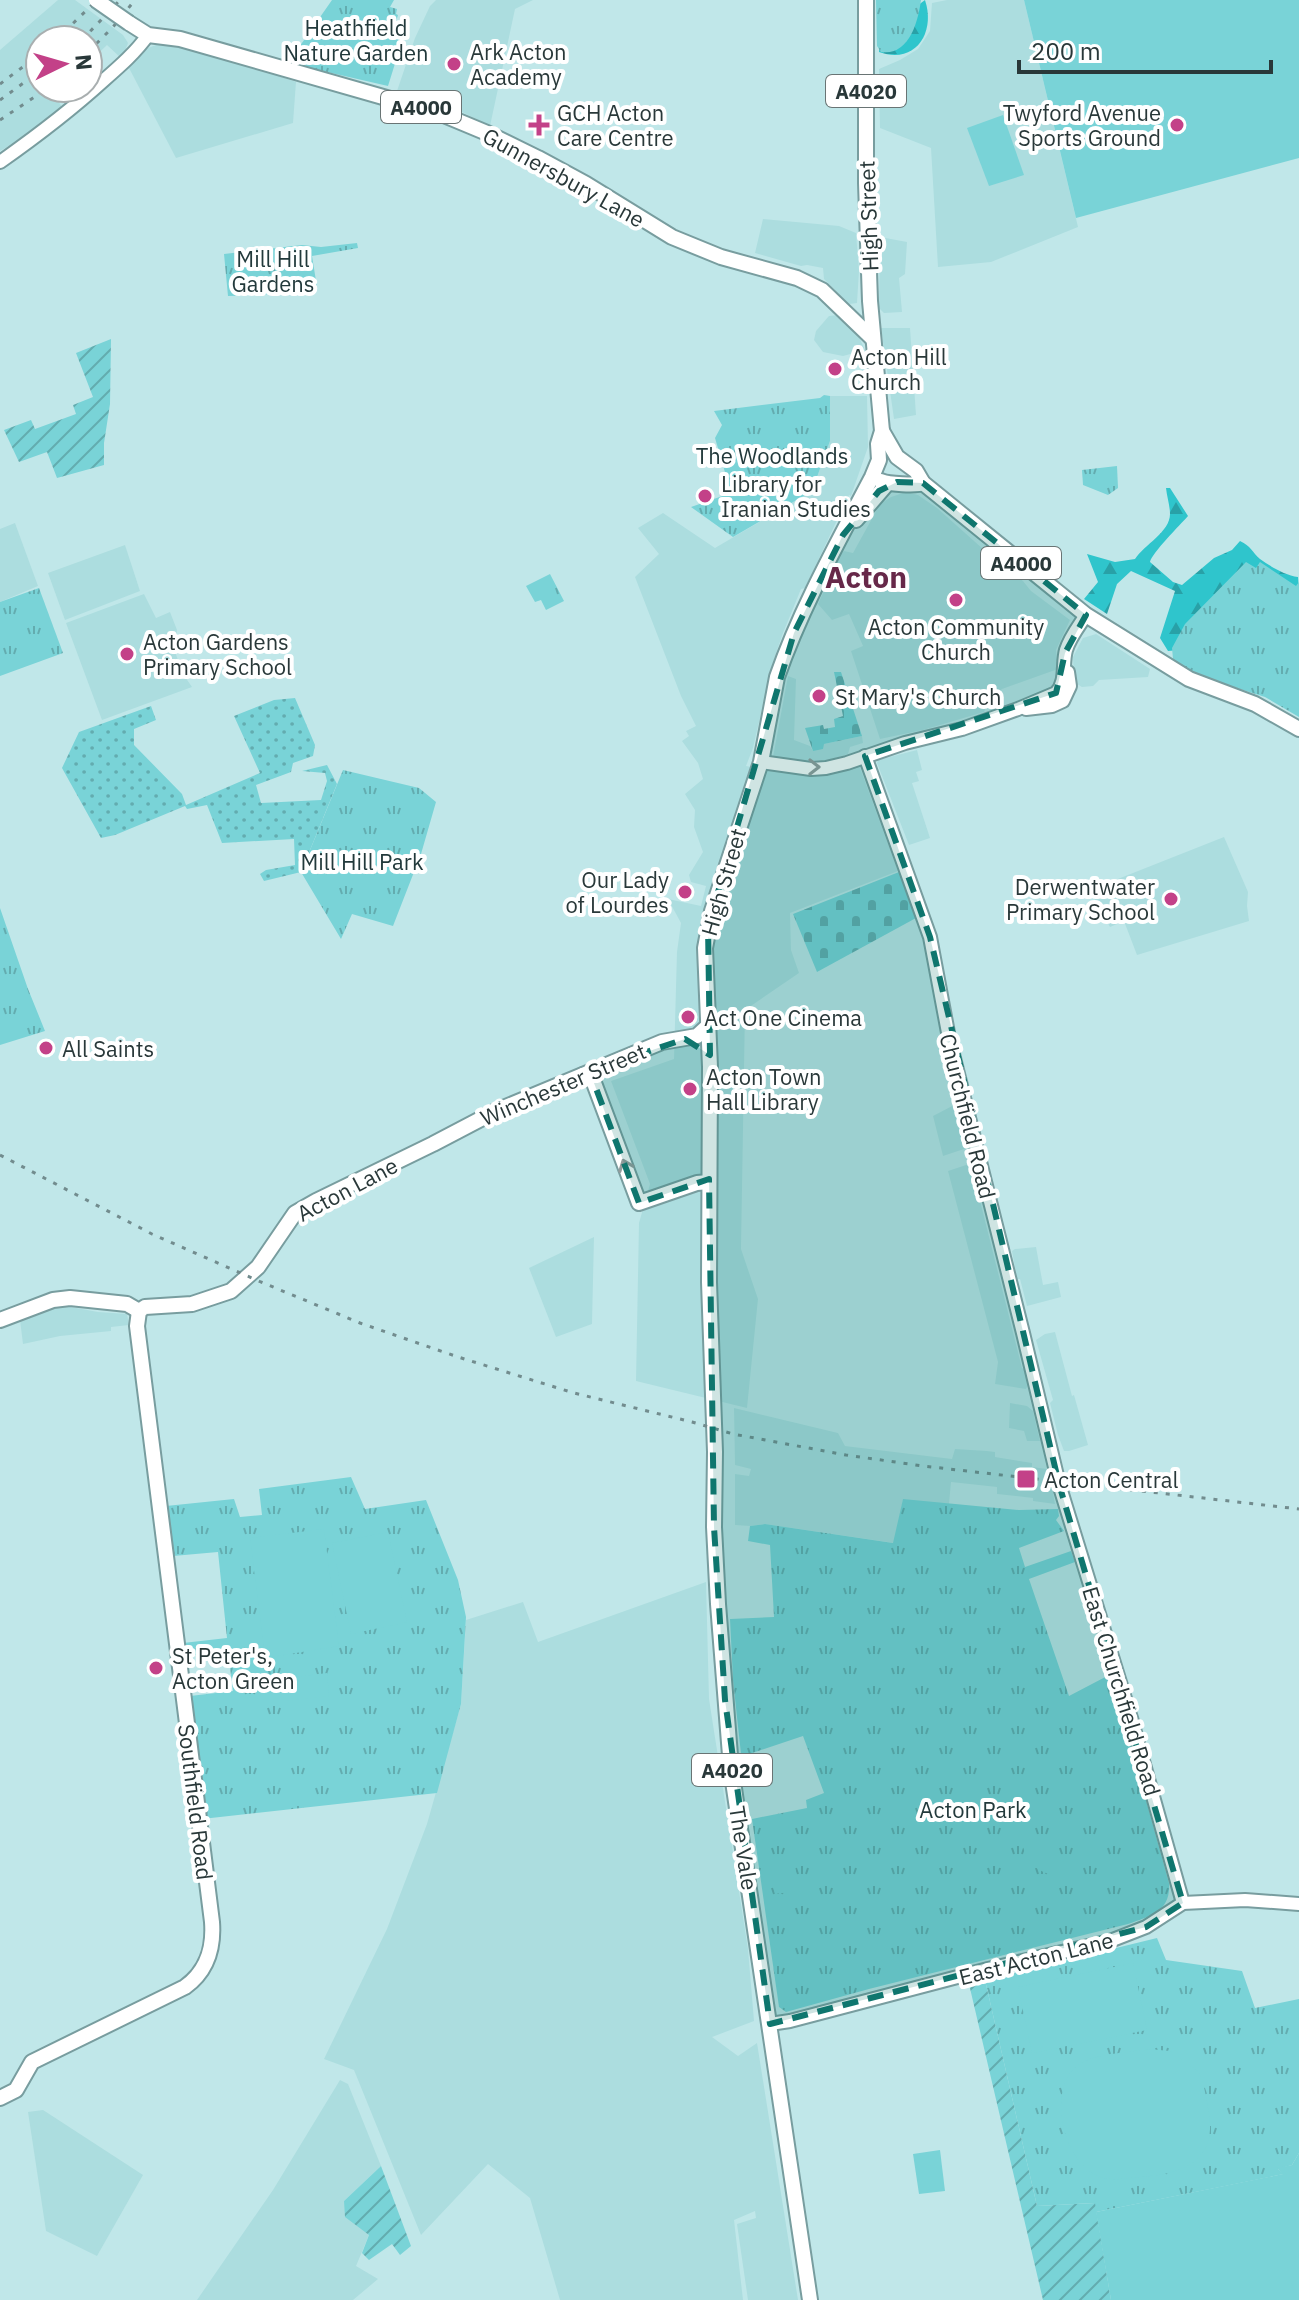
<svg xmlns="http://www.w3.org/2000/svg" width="1299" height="2300" font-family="'IBM Plex Sans',sans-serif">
  <defs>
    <pattern id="grass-dots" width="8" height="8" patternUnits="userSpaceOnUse" patternTransform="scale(2)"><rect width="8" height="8" fill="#79d3d7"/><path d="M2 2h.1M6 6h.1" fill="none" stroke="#63acaf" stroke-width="1.8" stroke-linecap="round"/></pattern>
    <pattern id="forest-firs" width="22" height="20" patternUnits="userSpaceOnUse" patternTransform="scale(2)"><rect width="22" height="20" fill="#2fc5cc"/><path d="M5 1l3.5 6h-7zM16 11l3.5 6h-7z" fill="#28a1a7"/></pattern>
    <pattern id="cemetery-stones" width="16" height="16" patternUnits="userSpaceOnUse" patternTransform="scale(2)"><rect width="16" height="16" fill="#79d3d7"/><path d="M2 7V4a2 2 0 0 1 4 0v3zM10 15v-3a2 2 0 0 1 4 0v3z" fill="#63acaf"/></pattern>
    <pattern id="park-tufts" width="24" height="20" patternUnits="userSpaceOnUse" patternTransform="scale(2)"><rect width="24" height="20" fill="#79d3d7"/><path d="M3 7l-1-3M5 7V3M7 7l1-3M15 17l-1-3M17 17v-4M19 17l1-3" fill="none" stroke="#63acaf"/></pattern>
    <pattern id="garden-furrows" width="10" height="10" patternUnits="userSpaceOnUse" patternTransform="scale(2)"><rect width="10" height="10" fill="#79d3d7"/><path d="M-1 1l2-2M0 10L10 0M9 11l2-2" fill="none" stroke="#63acaf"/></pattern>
  </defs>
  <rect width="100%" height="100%" fill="#c0e7e9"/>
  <!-- built -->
  <g fill="#acdddf">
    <polygon points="58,0 75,0 123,35 128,43 125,51 120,57 107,45 88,63 88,40 40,40 40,88 68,88 57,99 63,109 24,137 0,151 0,50"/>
    <polygon points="436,0 533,0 515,9 490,126 448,105 397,91 415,38 430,6"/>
    <polygon points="947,0 1024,0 1078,227 991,262 938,267 931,148 880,128 879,69 900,60 918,49 930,31 932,3"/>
    <polygon points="159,44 178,46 224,57 296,82 293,123 176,158 129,68 148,48"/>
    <polygon points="763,219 839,226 856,233 859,271 857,303 849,304 824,279 823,268 807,265 801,266 755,253"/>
    <polygon points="880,237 907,242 905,274 899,278 902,312 884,313 879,308"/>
    <polygon points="838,315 858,335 865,350 843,356 823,352 814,340 816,331 829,316"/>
    <polygon points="881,328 910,328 916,415 894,419"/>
    <polygon points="830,396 867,396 868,447 851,496 849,495 805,588 801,589 783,633 773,662 753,748 746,766 768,770 859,765 898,871 790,913 791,950 799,973 745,1010 741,1249 758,1299 747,1408 636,1381 639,1223 650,1184 611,1081 674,1059 677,952 681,923 668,899 701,906 706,886 691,882 689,875 703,852 694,827 695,810 685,794 703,779 698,763 682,741 689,736 686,731 696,726 681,696 635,577 659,554 638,528 663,513 715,548 812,491 830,441"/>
    <polygon points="906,492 918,495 937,508 983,549 1023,581 1031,591 1070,620 1056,650 1058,669 1002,689 988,702 984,712 923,730 880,739 851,651 863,646 849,614 832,620 818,604 840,555 844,551 853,553 880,504 891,497"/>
    <polygon points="15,523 38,586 0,602 0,529"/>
    <polygon points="125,545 140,591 65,620 48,573"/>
    <polygon points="144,594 156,618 170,612 177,630 174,649 183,674 192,687 102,720 66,623"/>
    <polygon points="1096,634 1150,669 1148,677 1099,680 1093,686 1082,687 1074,682 1073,657 1083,638"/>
    <polygon points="788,676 796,679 794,740 810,746 813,751 824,744 862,736 863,743 850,747 848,754 828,760 792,761 773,757"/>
    <polygon points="917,750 922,770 916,772 919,781 912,783 930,838 909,845 877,763 878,760"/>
    <polygon points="1224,837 1248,892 1247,906 1249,921 1137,955 1124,921 1110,927 1090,890"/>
    <polygon points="956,1104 967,1148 943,1156 933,1116"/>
    <polygon points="969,1164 971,1165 1022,1368 1024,1369 1028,1385 1026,1389 995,1384 998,1362 948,1171"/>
    <polygon points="594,1237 592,1324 556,1337 529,1268"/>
    <polygon points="1036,1247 1043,1285 1058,1282 1061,1297 1027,1306 1020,1279 1017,1279 1012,1251 1015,1249"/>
    <polygon points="60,1305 98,1312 127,1314 129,1325 111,1327 111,1331 60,1336 23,1344 20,1320"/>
    <polygon points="1055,1332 1072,1396 1074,1395 1088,1445 1069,1451 1064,1451 1058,1435 1050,1403 1053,1400 1036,1340 1045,1334"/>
    <polygon points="1010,1403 1027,1406 1033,1411 1040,1441 1027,1441 1024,1431 1009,1428"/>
    <polygon points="734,1408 838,1433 845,1446 952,1459 955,1449 987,1451 995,1452 995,1457 1032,1463 1032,1467 1047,1469 1046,1484 1052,1487 1055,1504 1033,1501 1033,1498 997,1494 997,1487 951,1482 949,1504 903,1500 894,1543 765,1524 750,1526 735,1525 735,1474 749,1476 751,1469 735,1465"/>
    <polygon points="706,1582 709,1699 748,1949 754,2021 712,2037 738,2056 757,2043 798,2300 748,2300 737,2224 756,2218 755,2211 734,2220 743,2300 560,2300 530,2198 488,2164 421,2235 354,2070 324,2059 387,1929 427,1824 461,1704 466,1620 523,1602 538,1642"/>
    <polygon points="340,2080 348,2084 381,2166 344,2201 369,2235 356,2266 378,2279 353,2300 197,2300 273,2190"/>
    <polygon points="43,2110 143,2175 97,2256 46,2231 28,2112"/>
  </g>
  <!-- grass -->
  <polygon fill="url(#grass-dots)" points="295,698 315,745 313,756 293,763 291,772 256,785 261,803 321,800 327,781 325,773 302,771 327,765 337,784 301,872 264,881 260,874 266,870 295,865 294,839 222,843 207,805 187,809 185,806 115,835 101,838 62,768 79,732 151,706 156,720 134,729 134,745 182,794 186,805 260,773 234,716 274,700"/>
  <!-- forest -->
  <g fill="url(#forest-firs)">
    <path d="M 925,0 C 936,33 915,65 879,52 L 881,33 Z"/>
    <path d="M 1166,488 L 1170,488 L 1188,516 C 1180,525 1152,553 1150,562 L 1173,582 L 1182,585 L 1214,558 L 1232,550 L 1240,541 C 1251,546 1252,552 1260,559 C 1271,567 1285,575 1298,577 L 1299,592 L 1180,650 L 1168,651 L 1160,638 L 1175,591 L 1131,571 L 1117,584 L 1107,614 L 1084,599 L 1098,582 L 1087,554 L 1115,562 L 1135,559 C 1144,545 1170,532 1170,514 C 1170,506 1167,497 1166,488 Z"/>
  </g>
  <!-- cemetery -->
  <g fill="url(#cemetery-stones)">
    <polygon points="834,672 841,672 862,736 824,744 823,749 813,751 805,728 823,725 824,729 835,727 834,719 843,716"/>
    <polygon points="899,872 916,918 817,972 793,914"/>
  </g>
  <!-- park -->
  <g fill="url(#park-tufts)">
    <polygon points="332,0 394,0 390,7 397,9 396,14 398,15 396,22 400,27 398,36 403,38 388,86 288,63"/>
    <path d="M 876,0 L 921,0 C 918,22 909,56 881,52 L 877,46 Z"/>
    <polygon points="357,243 358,248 312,256 317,287 262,295 228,296 224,254 302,245 321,247"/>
    <polygon points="824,395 830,396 830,441 812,491 733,537 691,507 731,493 715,438 722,425 714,411 820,398"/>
    <polygon points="1117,466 1118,488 1108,495 1083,485 1082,470"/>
    <polygon points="1246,562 1256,568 1260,562 1296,586 1299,582 1299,717 1265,697 1202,677 1177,666 1173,659 1172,648 1185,624"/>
    <polygon points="550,574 564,601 546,610 541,600 535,602 526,586"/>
    <polygon points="39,588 63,653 0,676 0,602"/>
    <polygon points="343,770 419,788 436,802 421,854 393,926 352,914 341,939 301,872"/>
    <polygon points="0,908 28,989 45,1031 0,1045"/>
    <polygon points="351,1477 365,1509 426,1500 458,1580 466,1617 461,1704 437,1793 202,1819 190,1696 233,1691 228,1652 185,1656 183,1643 227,1638 218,1552 173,1556 166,1506 234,1499 240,1517 262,1515 259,1489"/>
    <path d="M 903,1499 L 1019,1510 L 1058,1509 L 1059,1516 L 1056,1520 L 1064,1531 L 1019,1548 L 1025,1567 L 1071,1551 L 1075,1562 L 1029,1579 L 1069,1696 L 1111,1674 L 1169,1883 C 1171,1912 1150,1916 1128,1924 L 869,1989 L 786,2012 L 779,2007 L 752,1819 L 807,1808 L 806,1800 L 824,1793 L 803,1736 L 743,1756 L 741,1754 L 733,1680 L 730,1619 L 774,1617 L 770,1545 L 748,1541 L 750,1526 L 765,1524 L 893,1543 Z"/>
    <polygon points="1157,1938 1166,1960 1242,1971 1255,2008 1299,1999 1299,2153 1292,2165 1278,2169 1284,2174 1096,2212 1094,2203 1037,2206 985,1980"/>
  </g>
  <!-- garden -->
  <g fill="url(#garden-furrows)">
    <polygon points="111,339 110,404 104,443 104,465 57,478 47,452 19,462 4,430 31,420 35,429 76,414 73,405 93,397 76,353"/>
    <polygon points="985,1980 1037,2206 1095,2203 1111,2300 1043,2300 969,1984"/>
    <polygon points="381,2166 411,2246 400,2255 392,2244 369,2260 362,2253 369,2235 345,2217 344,2201"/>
  </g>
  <!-- pitch -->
  <g fill="#79d3d7">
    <polygon points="1024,0 1299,0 1299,158 1076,218"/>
    <polygon points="1003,115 1024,175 989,186 967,128"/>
    <polygon points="324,1529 339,1646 265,1658 250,1538"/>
    <polygon points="388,1532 407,1622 351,1634 332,1543"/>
    <polygon points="327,1673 329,1696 284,1701 281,1679"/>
    <path d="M 1028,1827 L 1058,1857 L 1063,1858 L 1064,1866 L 1055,1876 C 1031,1870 1021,1856 1022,1831 Z"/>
    <polygon points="793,1853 799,1891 775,1894 770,1856"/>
    <polygon points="1133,1963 1147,2030 1032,2053 1018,1987"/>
    <path d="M 1149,2049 L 1170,2051 L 1199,2072 C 1204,2084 1206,2096 1208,2108 C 1219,2160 1185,2174 1140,2177 C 1127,2178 1110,2182 1098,2176 C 1063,2161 1046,2090 1078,2065 C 1092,2054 1131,2052 1149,2049 Z"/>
    <polygon points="940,2150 945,2191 919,2194 913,2154"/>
    <polygon points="1299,2153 1299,2300 1111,2300 1096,2212 1283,2174 1277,2168 1292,2165"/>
  </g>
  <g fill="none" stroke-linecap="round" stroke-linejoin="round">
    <defs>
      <g id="minor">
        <path d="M 0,162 C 37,136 71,110 104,80 C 120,66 136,52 148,35"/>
        <polyline points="1026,709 1052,706 1063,701 1070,686 1068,672"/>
        <polyline points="865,756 930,937 949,1038 1023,1333 1059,1484 1131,1718 1183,1903"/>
        <path d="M 761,762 L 811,769 L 826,768 L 847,763 L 905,743 L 962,729 L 1018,709 L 1056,693 C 1067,682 1062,664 1066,650 C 1070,637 1079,626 1086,615"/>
        <polyline points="770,2024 790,2021 988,1969 1110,1941 1146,1927 1183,1903 1245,1900 1299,1904"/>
      </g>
      <g id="major">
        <polyline points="129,23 148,35 180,39 439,113 487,133 538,158 586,184 672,237 721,257 797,278 822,290 873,339"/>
        <polyline points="882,431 897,457 916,471 923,483 1086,615 1189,679 1255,704 1299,729"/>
        <path d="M 881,481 C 887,484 917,486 923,483"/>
        <polyline points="856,520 887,484"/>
        <polyline points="583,1075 589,1078 594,1083 639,1203 697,1183 709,1182"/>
        <polyline points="0,1320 53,1300 70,1298 127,1304 139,1311 145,1307 192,1304 231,1291 258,1267 295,1213 316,1201 433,1144 496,1111 662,1042 697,1036 709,1025"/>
        <path d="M 0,2098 L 16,2090 L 32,2062 L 185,1987 C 207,1971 214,1949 212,1922 L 137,1326 L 139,1311"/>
        <path d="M 810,2300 L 731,1768 L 718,1604 L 714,1527 L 715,1452 L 709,1282 L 710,1067 L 705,948 L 712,911 L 761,762 L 777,677 C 801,608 838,542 872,477 L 879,460 L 878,444 L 882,431 L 870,301 L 866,183 L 866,0"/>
      </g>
    </defs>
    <!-- minor casing -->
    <use href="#minor" stroke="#789d9f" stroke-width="16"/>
    <!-- major casing -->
    <use href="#major" stroke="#789d9f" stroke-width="18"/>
    <!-- minor -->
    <use href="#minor" stroke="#fff" stroke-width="12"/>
    <!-- major -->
    <use href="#major" stroke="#fff" stroke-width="14"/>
    <!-- rail -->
    <g stroke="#728c8e" stroke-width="3" stroke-dasharray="4 8" stroke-linecap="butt">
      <polyline points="56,40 97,0"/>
      <polyline points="82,40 120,0"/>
      <polyline points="88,52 113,27 135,0"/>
      <polyline points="0,84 40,54"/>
      <polyline points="0,100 40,71"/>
      <polyline points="0,120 48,88"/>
      <polyline points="0,1155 152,1234 261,1282 360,1323 458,1357 574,1393 692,1422 733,1434 846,1455 923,1466 1299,1509"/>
    </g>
    <defs>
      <polyline id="major-bridge" points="96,0 129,23"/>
    </defs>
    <!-- major-bridge casing -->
    <use href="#major-bridge" stroke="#789d9f" stroke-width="18" stroke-linecap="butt"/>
    <!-- major-bridge -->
    <use href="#major-bridge" stroke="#fff" stroke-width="14"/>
  </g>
  <!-- one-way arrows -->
  <defs><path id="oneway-chevron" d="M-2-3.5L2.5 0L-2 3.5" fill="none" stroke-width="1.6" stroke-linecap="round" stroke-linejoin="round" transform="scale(2)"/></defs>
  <g stroke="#949c9c">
    <use href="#oneway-chevron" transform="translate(814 767)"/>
    <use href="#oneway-chevron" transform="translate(625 1165) rotate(-111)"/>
  </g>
  <!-- marked area -->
  <path fill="#0f766e" fill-opacity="0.2" stroke="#0f766e" stroke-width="6" stroke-dasharray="16 10" stroke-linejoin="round" d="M 897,482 L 923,483 L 1086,615 L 1065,653 L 1056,693 L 865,756 L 930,937 L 1059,1484 L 1183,1903 L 1146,1927 L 770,2024 L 725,1700 L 714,1527 L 709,1179 L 639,1203 L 594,1083 L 599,1068 L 685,1039 L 710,1055 L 708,926 L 794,633 L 843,535 L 879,491 Z"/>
  <!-- markers -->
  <g fill="#c34188" stroke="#fff" stroke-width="3">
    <circle cx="454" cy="64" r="8"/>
    <path d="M535 113h8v8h8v8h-8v8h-8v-8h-8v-8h8z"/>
    <circle cx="1177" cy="125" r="8"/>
    <circle cx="835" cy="369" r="8"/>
    <circle cx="705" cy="496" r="8"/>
    <circle cx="956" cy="600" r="8"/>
    <circle cx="127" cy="654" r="8"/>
    <circle cx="819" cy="696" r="8"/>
    <circle cx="685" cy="892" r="8"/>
    <circle cx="1171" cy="899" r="8"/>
    <circle cx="688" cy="1017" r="8"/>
    <circle cx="46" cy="1048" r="8"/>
    <circle cx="690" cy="1089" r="8"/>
    <rect x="1016" y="1469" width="20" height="20" rx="4"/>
    <circle cx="156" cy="1668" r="8"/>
  </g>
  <g text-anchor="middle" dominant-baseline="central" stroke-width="8" stroke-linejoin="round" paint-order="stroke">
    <!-- shield labels -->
    <g fill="#fff" stroke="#697474" stroke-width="2">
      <rect x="826" y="75" width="80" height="32" rx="6"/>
      <rect x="381" y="91" width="80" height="32" rx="6"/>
      <rect x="981" y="547" width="80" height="32" rx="6"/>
      <rect x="692" y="1754" width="80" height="32" rx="6"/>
    </g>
    <g font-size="20" font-weight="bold" fill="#293839">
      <text x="866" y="91">A4020</text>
      <text x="421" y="107">A4000</text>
      <text x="1021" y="563">A4000</text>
      <text x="732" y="1770">A4020</text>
    </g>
    <!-- park labels -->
    <g font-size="22" fill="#22393b" stroke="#fff">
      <text x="356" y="27">Heathfield<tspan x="356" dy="25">Nature Garden</tspan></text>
      <text x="273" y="258">Mill Hill<tspan x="273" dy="25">Gardens</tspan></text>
      <text x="772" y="455">The Woodlands</text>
      <text x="362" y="861">Mill Hill Park</text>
      <text x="973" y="1809">Acton Park</text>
    </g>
    <!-- poi labels -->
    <g font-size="22" fill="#293839" stroke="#fff" text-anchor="start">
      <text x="470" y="51">Ark Acton<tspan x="470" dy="25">Academy</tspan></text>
      <text x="557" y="112">GCH Acton<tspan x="557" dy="25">Care Centre</tspan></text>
      <text x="1161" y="112" text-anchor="end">Twyford Avenue<tspan x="1161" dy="25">Sports Ground</tspan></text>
      <text x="851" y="356">Acton Hill<tspan x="851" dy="25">Church</tspan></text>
      <text x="721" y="483">Library for<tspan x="721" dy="25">Iranian Studies</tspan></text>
      <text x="956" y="626" text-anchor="middle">Acton Community<tspan x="956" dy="25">Church</tspan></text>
      <text x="143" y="641">Acton Gardens<tspan x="143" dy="25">Primary School</tspan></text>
      <text x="835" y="696">St Mary's Church</text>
      <text x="669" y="879" text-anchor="end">Our Lady<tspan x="669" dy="25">of Lourdes</tspan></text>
      <text x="1155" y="886" text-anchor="end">Derwentwater<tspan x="1155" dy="25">Primary School</tspan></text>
      <text x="704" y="1017">Act One Cinema</text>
      <text x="62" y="1048">All Saints</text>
      <text x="706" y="1076">Acton Town<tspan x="706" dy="25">Hall Library</tspan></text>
      <text x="1044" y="1479">Acton Central</text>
      <text x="172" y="1655">St Peter's,<tspan x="172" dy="25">Acton Green</tspan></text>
    </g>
    <!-- street labels -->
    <g font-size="22" fill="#293839" stroke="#fff">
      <text transform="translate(564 177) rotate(29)">Gunnersbury Lane</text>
      <text transform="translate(868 216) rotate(-92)">High Street</text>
      <text transform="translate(723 882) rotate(-74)">High Street</text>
      <text transform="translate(563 1084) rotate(-23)">Winchester Street</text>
      <text transform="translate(968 1116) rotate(76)">Churchfield Road</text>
      <text transform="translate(347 1189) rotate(-28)">Acton Lane</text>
      <text transform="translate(1122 1691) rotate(73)">East Churchfield Road</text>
      <text transform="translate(196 1802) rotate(83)">Southfield Road</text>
      <text transform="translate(744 1848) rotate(81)">The Vale</text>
      <text transform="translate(1036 1958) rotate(-14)">East Acton Lane</text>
    </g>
    <!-- district labels -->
    <g font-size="30" font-weight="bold" fill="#672849" stroke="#fff">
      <text x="866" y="576">Acton</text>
    </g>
  </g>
  <!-- north arrow -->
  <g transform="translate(64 64) rotate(85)"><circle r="38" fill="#ffffff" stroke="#a9afb0" stroke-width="2"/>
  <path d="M0-6L14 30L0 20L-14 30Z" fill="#c34188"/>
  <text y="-12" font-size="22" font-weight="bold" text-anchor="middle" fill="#293839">N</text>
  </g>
  <!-- scale -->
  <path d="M1019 60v12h252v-12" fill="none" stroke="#293839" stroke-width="4"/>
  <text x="1031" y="60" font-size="24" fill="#293839" stroke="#ffffff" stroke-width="6" paint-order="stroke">200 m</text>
</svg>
